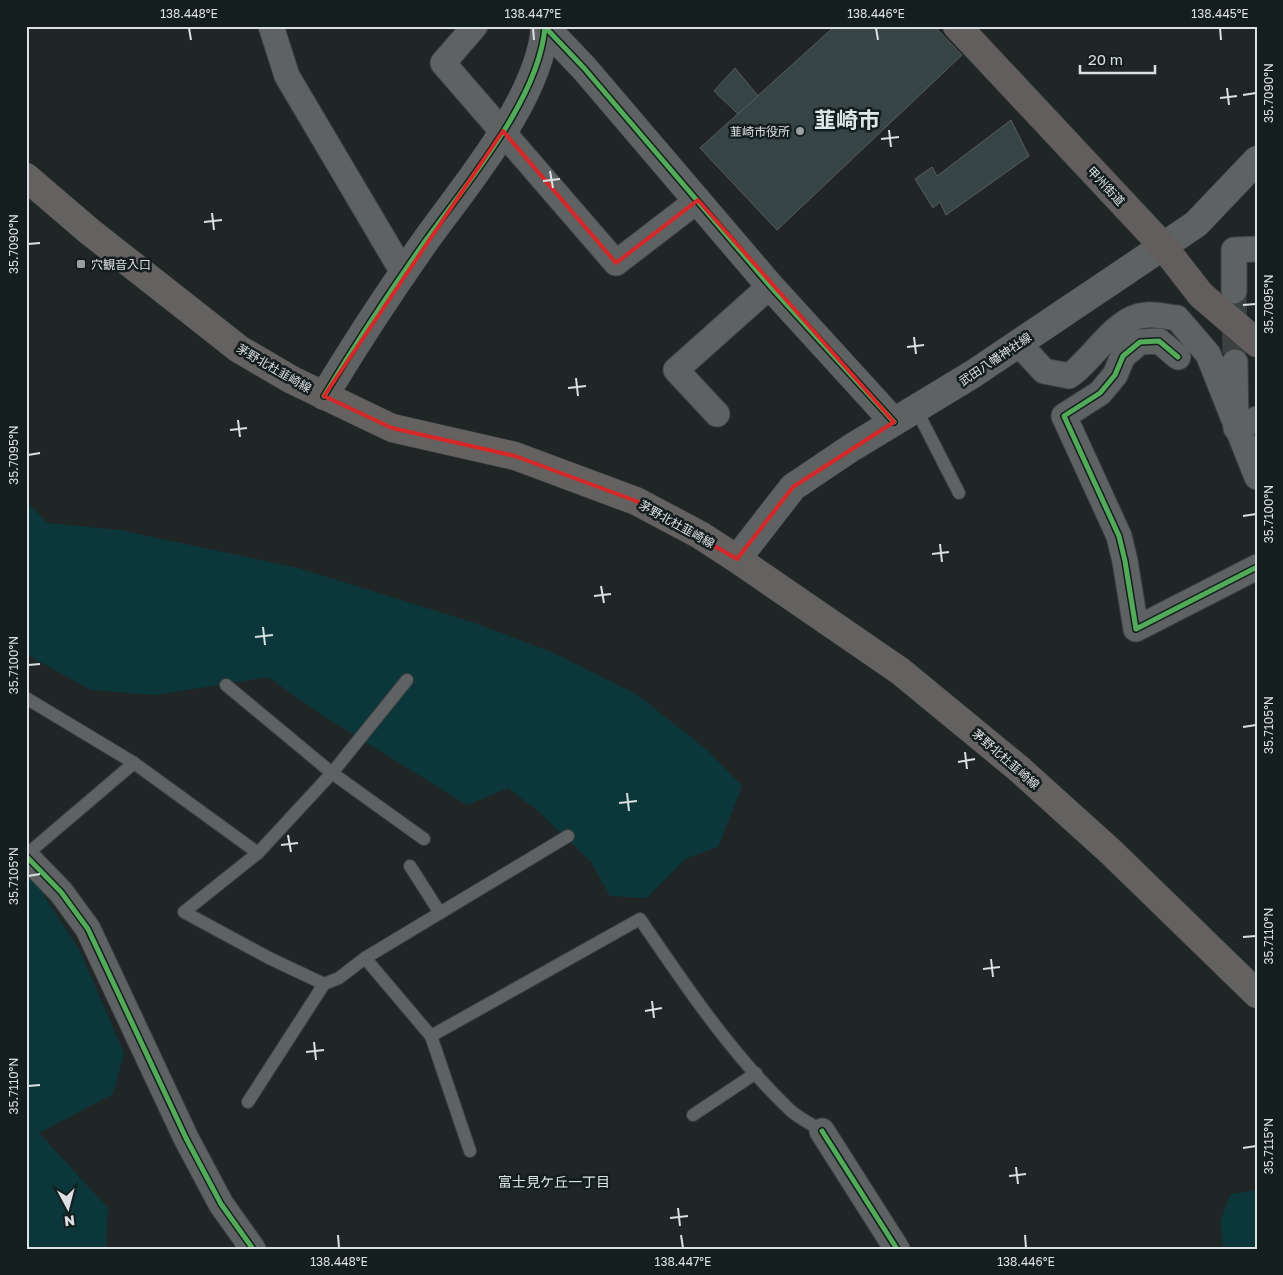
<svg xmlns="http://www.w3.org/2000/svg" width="1283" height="1275" font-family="'Golos Text','Noto Sans JP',sans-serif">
  <rect width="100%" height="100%" fill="#202626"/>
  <!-- green -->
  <g fill="#0b373a">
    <polygon points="26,501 47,523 120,530 298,568 475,623 554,653 636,694 706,749 742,786 718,847 685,859 647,898 610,896 591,862 538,811 508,788 467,805 322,715 268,677 155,695 91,690 26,654"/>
    <polygon points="26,876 34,880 80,951 124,1053 113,1094 39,1133 108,1208 106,1249 26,1249"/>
    <polygon points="1257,1190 1257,1249 1223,1249 1220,1221 1231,1194"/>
  </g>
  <!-- building -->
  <g fill="#374445" stroke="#585c5c">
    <polygon points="835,26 934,26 962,55 777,230 700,148"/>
    <polygon points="735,68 758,96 738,114 714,91"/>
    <polygon points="1011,120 1029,156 946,215 940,202 933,208 915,179 932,167 937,176"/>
  </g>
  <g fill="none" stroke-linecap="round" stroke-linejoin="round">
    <!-- minor-tunnel -->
    <polyline stroke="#3c4242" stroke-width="25" stroke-dasharray="25 12" stroke-linecap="butt" points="1234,291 1235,362"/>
    <defs>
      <g id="service">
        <polyline points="916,409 959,493"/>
        <polyline points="226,685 332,773 424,839"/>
        <polyline points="26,698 134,763 258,853"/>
        <polyline points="26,855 134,763"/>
        <polyline points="410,866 440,913"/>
        <polyline points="365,958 568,836"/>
        <polyline points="324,984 269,958 184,912 258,853 332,773 407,680"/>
        <polyline points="248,1102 324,984 339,978 365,958 431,1036"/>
        <polyline points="693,1115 756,1073"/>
        <path d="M 470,1151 L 431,1036 L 640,919 C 685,985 731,1054 790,1110 C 799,1118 811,1124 822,1131"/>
      </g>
      <g id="minor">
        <polyline points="271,26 287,76 404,274"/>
        <polyline points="475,26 443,63 616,263 698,200"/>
        <polyline points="1234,291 1234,250 1257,249"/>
        <path d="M 1018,343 L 1044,371 L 1069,376 C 1094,359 1115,317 1146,315 C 1156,314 1168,317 1177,318 L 1208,354 L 1257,477"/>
        <polyline points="1178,357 1159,341 1140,342 1123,356 1115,375 1100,393 1064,416 1119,536 1125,561 1136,629 1257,567"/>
        <polyline points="1235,362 1236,428 1257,419"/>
        <polyline points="717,414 676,370 770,286"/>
        <polyline points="26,856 61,892 88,929 186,1138 221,1204 253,1249"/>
        <polyline points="822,1131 897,1249"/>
      </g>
      <g id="tertiary">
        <polyline points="544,26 584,68 770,286 894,422"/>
        <path d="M 324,396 C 356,343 390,291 426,240 C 467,183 540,98 545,26"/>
      </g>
      <polyline id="secondary" points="737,559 793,487 851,448 973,374 1196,224 1257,160"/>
      <polyline id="primary" points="26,177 89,231 239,349 292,380 392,428 515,456 636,501 700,535 737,559 900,671 1018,768 1111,852 1257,994"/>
      <polyline id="trunk" points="957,26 1162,245 1201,295 1257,343"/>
    </defs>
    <!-- service casing -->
    <use href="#service" stroke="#3c4141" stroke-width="14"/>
    <!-- minor casing -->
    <use href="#minor" stroke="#3c4141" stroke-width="27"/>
    <!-- tertiary casing -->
    <use href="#tertiary" stroke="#3c4141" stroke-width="29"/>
    <!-- secondary casing -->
    <use href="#secondary" stroke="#3c4141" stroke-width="29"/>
    <!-- primary casing -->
    <use href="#primary" stroke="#3c4141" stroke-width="29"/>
    <!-- trunk casing -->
    <use href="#trunk" stroke="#3c4141" stroke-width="29"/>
    <!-- service -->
    <use href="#service" stroke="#5e6262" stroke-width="12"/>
    <!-- minor -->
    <use href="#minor" stroke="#5e6262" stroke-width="25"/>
    <!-- tertiary -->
    <use href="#tertiary" stroke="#5e6262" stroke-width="28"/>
    <!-- secondary -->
    <use href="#secondary" stroke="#5e6262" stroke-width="28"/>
    <!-- primary -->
    <use href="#primary" stroke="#646161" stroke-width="28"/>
    <!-- trunk -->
    <use href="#trunk" stroke="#625e5e" stroke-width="28"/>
    <defs>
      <g id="cycleway">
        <polyline points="544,26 584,68 770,286 894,422"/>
        <polyline points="1178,357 1159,341 1140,342 1123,356 1115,375 1100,393 1064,416 1119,536 1125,561 1136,629 1257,567"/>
        <path d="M 324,396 C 356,343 390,291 426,240 C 467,183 540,98 545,26"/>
        <polyline points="26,856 61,892 88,929 186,1138 221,1204 253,1249"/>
        <polyline points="822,1131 897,1249"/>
      </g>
    </defs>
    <!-- cycleway casing -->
    <use href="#cycleway" stroke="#151e1f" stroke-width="8"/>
    <!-- cycleway -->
    <use href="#cycleway" stroke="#51ab58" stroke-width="5"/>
  </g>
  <!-- marked area -->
  <path fill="none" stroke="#d62828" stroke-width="4" stroke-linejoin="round" d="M 503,131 L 616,263 L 698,200 L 894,422 L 793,487 L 737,559 L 636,501 L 515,456 L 392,428 L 324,396 Z"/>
  <!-- ticks -->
  <path fill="none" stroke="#dbe1e2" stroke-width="2" d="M 189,28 L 191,40M 533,28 L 534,40M 876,28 L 878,40M 1220,28 L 1221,40M 1227,88 L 1229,105M 1243,95 L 1256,93M 1220,98 L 1237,96M 889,130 L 891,147M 881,139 L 899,137M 550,171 L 553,188M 543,181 L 560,179M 212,213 L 214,230M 204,222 L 222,220M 28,244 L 40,243M 1243,305 L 1256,304M 914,337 L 916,354M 907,347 L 924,345M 576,378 L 578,396M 568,388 L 586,386M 238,420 L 240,437M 230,430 L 247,428M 28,455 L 40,453M 1243,516 L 1256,514M 940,544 L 942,562M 932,554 L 949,552M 601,586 L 604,603M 594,596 L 611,594M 263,627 L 265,645M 255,637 L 273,635M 28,665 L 40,664M 1243,727 L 1256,725M 965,752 L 967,769M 958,762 L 975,759M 627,793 L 629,811M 619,803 L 637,801M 288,835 L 291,852M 281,845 L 298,843M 28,876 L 40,874M 1243,937 L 1256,936M 991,959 L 993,977M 983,969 L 1000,967M 652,1001 L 654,1018M 645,1011 L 662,1008M 314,1042 L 316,1060M 306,1052 L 324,1050M 28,1086 L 40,1085M 1243,1148 L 1256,1146M 1016,1167 L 1018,1184M 1009,1176 L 1026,1174M 678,1208 L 680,1226M 670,1218 L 688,1216M 338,1235 L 339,1248M 681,1235 L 683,1248M 1025,1235 L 1026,1248"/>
  <!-- markers -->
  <g fill="#9aa0a0" stroke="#151e1f" stroke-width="2">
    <circle cx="800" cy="131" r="5"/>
    <rect x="76" y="259" width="10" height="10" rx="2.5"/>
  </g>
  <g text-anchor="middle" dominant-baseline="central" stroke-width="5" stroke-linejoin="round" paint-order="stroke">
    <!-- poi labels -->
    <g font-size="12" fill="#dbe1e2" stroke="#151e1f" text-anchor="end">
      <text x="790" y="131">韮崎市役所</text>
      <text x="91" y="264" text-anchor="start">穴観音入口</text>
    </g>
    <!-- street labels -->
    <g font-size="12" fill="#dbe1e2" stroke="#151e1f">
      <text transform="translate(1106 186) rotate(47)">甲州街道</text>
      <text transform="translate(995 359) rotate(-34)">武田八幡神社線</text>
      <text transform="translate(274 368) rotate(30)">茅野北杜韮崎線</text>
      <text transform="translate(677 524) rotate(29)">茅野北杜韮崎線</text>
      <text transform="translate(1006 759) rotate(41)">茅野北杜韮崎線</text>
    </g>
    <!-- neighbourhood labels -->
    <g font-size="14" fill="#dbe7e7" stroke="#151e1f">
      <text x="554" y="1181">富士見ケ丘一丁目</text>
    </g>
    <!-- town labels -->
    <g font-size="22" font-weight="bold" fill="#dbe7e7" stroke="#151e1f">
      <text x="847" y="119">韮崎市</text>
    </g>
  </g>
  <!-- border -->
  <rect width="1283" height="1275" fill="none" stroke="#151e1f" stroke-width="55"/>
  <!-- north arrow -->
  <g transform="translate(68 1208) rotate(173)" stroke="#151e1f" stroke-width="4" paint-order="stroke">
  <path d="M0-4L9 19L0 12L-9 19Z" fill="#dbe1e2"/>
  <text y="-8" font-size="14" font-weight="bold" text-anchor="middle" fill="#dbe1e2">N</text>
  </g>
  <!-- scale -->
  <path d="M1080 65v8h75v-8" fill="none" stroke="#dbe1e2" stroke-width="2.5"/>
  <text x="1088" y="65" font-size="15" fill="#dbe1e2" stroke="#151e1f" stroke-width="4" paint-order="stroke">20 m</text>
  <rect x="28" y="28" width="1228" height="1220" fill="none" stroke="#dbe1e2" stroke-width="2"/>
  <g font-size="12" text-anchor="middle" fill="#dbe1e2">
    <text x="189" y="18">138.448°E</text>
    <text x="533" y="18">138.447°E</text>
    <text x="876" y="18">138.446°E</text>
    <text x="1220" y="18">138.445°E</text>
    <text transform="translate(1269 93) rotate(-90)" y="4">35.7090°N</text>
    <text transform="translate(14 244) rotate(-90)" y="4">35.7090°N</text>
    <text transform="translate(1269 304) rotate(-90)" y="4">35.7095°N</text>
    <text transform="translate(14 455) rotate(-90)" y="4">35.7095°N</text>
    <text transform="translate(1269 514) rotate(-90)" y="4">35.7100°N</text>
    <text transform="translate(14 665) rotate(-90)" y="4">35.7100°N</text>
    <text transform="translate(1269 725) rotate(-90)" y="4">35.7105°N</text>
    <text transform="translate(14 876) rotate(-90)" y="4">35.7105°N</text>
    <text transform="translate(1269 936) rotate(-90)" y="4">35.7110°N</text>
    <text transform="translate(14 1086) rotate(-90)" y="4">35.7110°N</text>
    <text transform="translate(1269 1146) rotate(-90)" y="4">35.7115°N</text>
    <text x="339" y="1266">138.448°E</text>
    <text x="683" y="1266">138.447°E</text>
    <text x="1026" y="1266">138.446°E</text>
  </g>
</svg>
